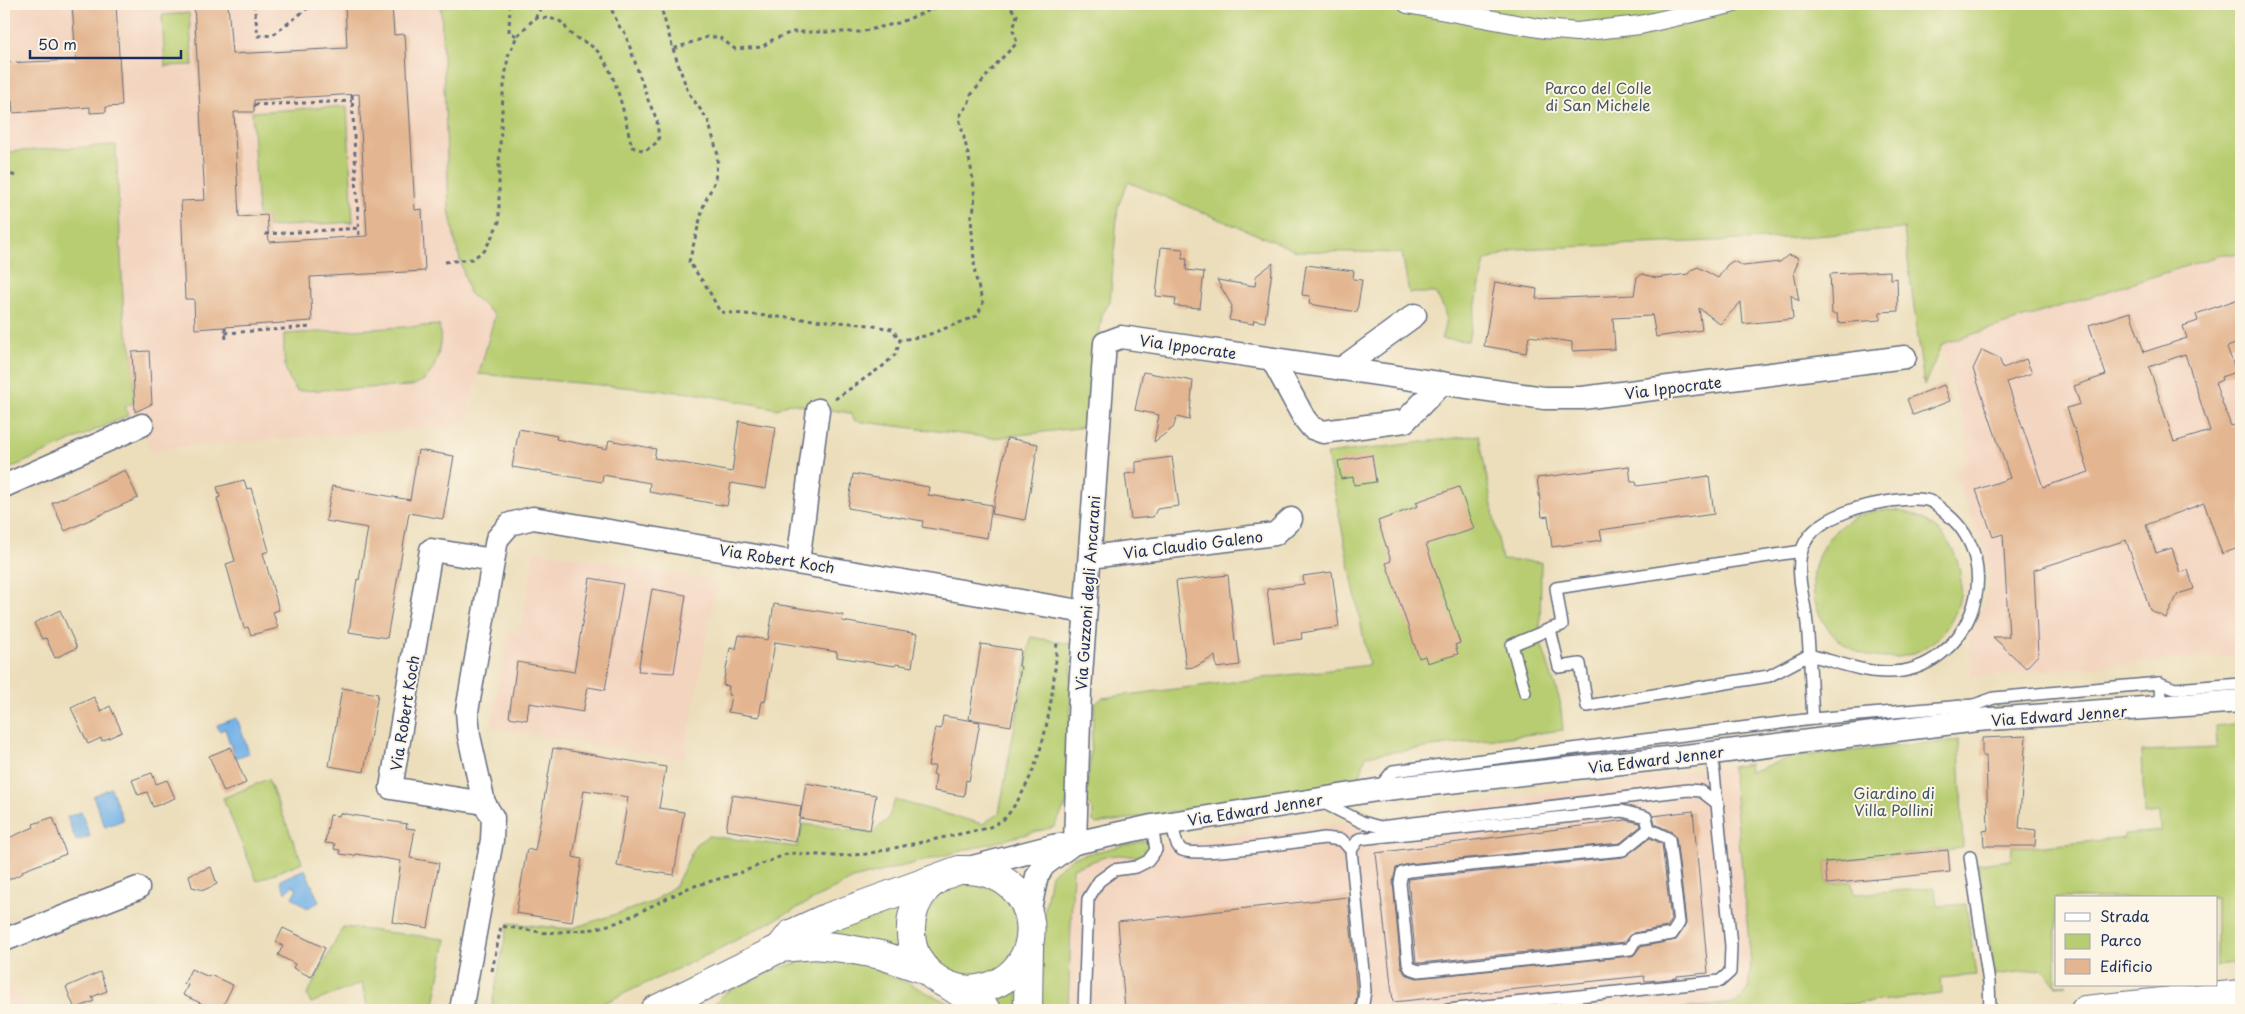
<svg xmlns="http://www.w3.org/2000/svg" width="2245" height="1014" font-family="'Playpen Sans',sans-serif">
  <rect width="100%" height="100%" fill="#fcf5e5"/>
  <filter id="ink" filterUnits="userSpaceOnUse"><feTurbulence type="fractalNoise" baseFrequency=".02" numOctaves="2"/><feDisplacementMap in="SourceGraphic" scale="10" xChannelSelector="R" yChannelSelector="G"/><feConvolveMatrix kernelMatrix="1 2 1 2 8 2 1 2 1" color-interpolation-filters="sRGB"/></filter>
  <filter id="wash" filterUnits="userSpaceOnUse"><feTurbulence type="fractalNoise" baseFrequency=".0096" numOctaves="4" result="noise"/><feDisplacementMap in="SourceGraphic" scale="20" xChannelSelector="R" yChannelSelector="G"/><feGaussianBlur stdDeviation="1.12" result="paint"/><feColorMatrix in="noise" values="0 0 0 0 0 0 0 0 0 0 0 0 0 0 0 0 0 1.4 0 .05"/><feComposite in="paint" operator="in"/></filter>
  <g filter="url(#wash)">
    <rect width="100%" height="100%" fill="#ecdebb"/>
    <!-- built -->
    <g fill="#f3d4bf">
      <polygon points="4,4 653,4 510,261 464,425 166,448 151,454 137,412 4,471"/>
      <polygon points="2224,254 2241,254 2241,655 1971,677 1970,637 1984,607 1989,581 1985,550 1954,474 1968,460 1966,430 1941,344"/>
      <polygon points="534,550 717,581 684,760 491,727 508,632 518,632 522,621"/>
      <polygon points="1732,767 1751,963 1748,989 1737,1003 1667,1010 1068,1010 1073,867 1152,845 1339,824 1688,771"/>
      <polygon points="4,973 28,1010 4,1010"/>
    </g>
    <!-- green -->
    <g fill="#b8cd71" stroke="#6a7e68">
      <path d="M 461,4 L 1288,4 L 1303,7 L 1305,4 L 2241,4 L 2241,254 L 2224,254 L 1942,344 L 1924,386 L 1904,229 L 1789,238 L 1517,249 L 1485,261 L 1468,341 L 1441,339 C 1448,318 1447,311 1435,293 L 1409,293 L 1402,253 L 1297,251 L 1128,182 L 1118,206 L 1110,302 L 1102,315 L 1086,427 L 993,438 L 855,421 L 850,413 L 788,403 L 778,409 L 700,394 L 479,374 L 495,315 L 469,293 L 455,241 L 449,209 L 441,7 Z"/>
      <polygon points="189,13 193,65 165,66 162,15"/>
      <polygon points="347,106 353,222 268,227 267,216 258,216 252,112"/>
      <polygon points="116,145 124,321 132,352 135,402 125,407 129,415 4,471 4,152"/>
      <path d="M 439,325 C 443,340 438,367 426,378 C 423,382 417,383 412,386 L 297,391 C 282,373 284,357 284,334 Z"/>
      <polygon points="1479,435 1502,560 1541,562 1540,640 1560,701 1563,730 1378,754 1366,756 1358,782 1096,824 1093,821 1093,811 1086,801 1095,704 1102,698 1369,665 1327,454"/>
      <circle cx="1887" cy="584" r="74"/>
      <polygon points="1031,637 1072,644 1068,801 1054,827 853,879 711,953 589,1010 491,1010 508,923 570,929 653,902 676,885 696,844 708,836 797,847 803,824 872,833 888,819 895,800 983,824 999,813"/>
      <polygon points="2241,723 2241,963 2216,966 2216,898 2056,898 2056,985 2067,985 2056,986 2043,969 1994,975 1978,864 2011,860 2012,846 2035,847 2125,838 2125,834 2161,831 2160,813 2144,815 2142,751 2217,748 2216,726"/>
      <polygon points="1959,740 1963,848 1825,862 1827,884 1852,882 1854,894 1935,888 1937,906 1966,904 1976,975 1941,978 1942,994 1796,1010 1667,1010 1737,1003 1748,989 1751,963 1732,767 1749,764 1750,772 1792,757"/>
      <polygon points="268,779 302,862 257,881 223,798"/>
      <path d="M 1147,840 L 1150,849 C 1139,862 1130,854 1116,855 C 1103,856 1087,864 1073,868 L 1068,1010 L 1039,1010 L 1044,915 L 1051,874 L 1074,857 Z"/>
      <circle cx="971" cy="930" r="47"/>
      <polygon points="915,893 906,952 812,934"/>
      <polygon points="343,927 446,939 433,1010 368,1010 362,983 311,1003 307,995"/>
      <polygon points="807,960 860,963 910,984 962,1010 708,1010 725,993 779,968"/>
      <polygon points="1019,987 1018,1010 1004,1010 995,999"/>
    </g>
    <!-- water -->
    <g fill="#76b3e8" stroke="#4871a3">
      <polygon points="237,718 249,753 235,758 225,729 219,731 217,725"/>
      <polygon points="111,788 123,820 105,827 93,796"/>
      <polygon points="81,812 90,836 76,841 67,817"/>
      <polygon points="305,869 319,902 307,908 292,897 297,888 292,885 286,893 280,880"/>
    </g>
    <g id="blocks">
      <!-- building -->
      <g fill="#e3b590" fill-rule="evenodd">
        <polygon points="72,4 116,4 122,106 106,107 106,112 90,113 90,107 13,113 12,101 4,102 4,63 76,60"/>
        <path d="M 201,4 L 228,4 L 232,54 L 347,48 L 345,4 L 392,4 L 394,35 L 405,34 L 415,210 L 422,209 L 425,271 L 310,277 L 312,321 L 195,329 L 194,299 L 185,299 L 181,201 L 205,200 L 194,5 ZM 359,94 L 367,236 L 269,242 L 267,215 L 239,217 L 234,112 L 254,112 L 254,100 Z"/>
        <polygon points="1161,247 1183,249 1182,259 1187,259 1186,270 1204,272 1200,308 1175,306 1176,298 1156,296"/>
        <polygon points="1788,255 1797,257 1798,262 1794,272 1799,301 1791,295 1793,319 1743,324 1741,302 1720,324 1699,308 1702,330 1656,337 1652,314 1651,316 1613,318 1615,349 1572,351 1572,342 1529,336 1526,353 1484,346 1495,282 1537,289 1536,299 1634,295 1637,277 1643,274 1656,278 1688,274 1691,270 1698,267 1718,278 1727,265 1733,261 1743,266 1780,262"/>
        <polygon points="1273,263 1265,322 1254,320 1253,324 1229,320 1232,306 1217,280 1255,286 1256,276"/>
        <polygon points="1306,265 1354,271 1353,279 1362,280 1357,312 1309,304 1310,296 1302,295"/>
        <polygon points="1890,271 1890,279 1897,278 1898,311 1880,312 1880,320 1838,323 1837,314 1832,314 1830,274"/>
        <path d="M 2241,298 L 2241,342 L 2227,347 L 2236,372 L 2221,377 L 2222,380 L 2215,383 L 2231,426 L 2241,423 L 2241,547 L 2222,554 L 2204,503 L 2146,525 L 2156,553 L 2172,548 L 2180,573 L 2188,570 L 2194,589 L 2178,594 L 2166,618 L 2150,610 L 2126,540 L 2034,570 L 2038,655 L 2026,668 L 1993,637 L 2009,637 L 2003,534 L 1993,537 L 1976,490 L 2010,478 L 1973,369 L 1982,350 L 1999,358 L 2003,368 L 2026,359 L 2032,373 L 2007,382 L 2043,487 L 2089,472 L 2067,408 L 2080,404 L 2074,386 L 2106,375 L 2089,325 L 2130,312 L 2144,352 L 2187,338 L 2183,326 L 2198,321 L 2196,314 ZM 2185,354 L 2210,431 L 2174,442 L 2149,367 Z"/>
        <polygon points="149,351 152,404 135,412 132,352"/>
        <polygon points="1143,372 1193,381 1189,420 1177,417 1173,428 1154,442 1159,415 1135,410"/>
        <polygon points="1944,385 1950,401 1913,415 1907,399"/>
        <polygon points="739,421 776,427 766,489 731,483 727,506 649,492 650,483 603,475 602,482 512,467 519,429 557,436 556,439 607,449 609,440 656,449 654,458 732,472"/>
        <polygon points="1007,438 1038,444 1025,520 992,514"/>
        <polygon points="418,450 454,456 443,519 409,513 387,638 349,632 357,579 359,580 368,528 326,521 332,486 410,500"/>
        <polygon points="1372,455 1376,482 1354,485 1353,477 1341,479 1338,461"/>
        <polygon points="1172,457 1179,506 1157,509 1153,517 1131,519 1125,474 1136,473 1136,462"/>
        <polygon points="1629,466 1631,482 1636,482 1637,486 1709,476 1714,514 1600,530 1602,540 1552,547 1548,516 1542,517 1537,478"/>
        <polygon points="125,470 138,498 65,531 52,503"/>
        <polygon points="853,474 929,487 928,495 992,505 987,538 922,527 923,521 848,508"/>
        <polygon points="244,480 247,489 251,488 269,551 263,553 279,610 273,612 278,628 251,635 248,627 244,628 226,564 235,561 217,498 220,497 217,487"/>
        <polygon points="1459,487 1474,529 1426,544 1460,643 1455,645 1458,654 1427,663 1425,656 1419,658 1386,563 1391,561 1378,521 1418,506 1416,502"/>
        <polygon points="1332,572 1339,627 1301,633 1302,639 1274,643 1267,589 1304,584 1303,576"/>
        <polygon points="1228,575 1235,641 1237,641 1240,665 1217,668 1215,656 1195,667 1186,668 1176,581"/>
        <polygon points="590,578 623,584 605,690 588,687 583,712 529,703 527,720 509,717 517,662 574,672"/>
        <polygon points="652,589 686,595 674,673 638,671"/>
        <polygon points="774,604 843,615 842,621 917,634 912,667 896,664 895,666 837,657 837,652 775,642 765,702 762,701 759,717 728,712 731,695 728,695 729,686 723,685 730,648 736,649 739,635 768,640"/>
        <polygon points="60,610 77,648 55,658 46,638 42,639 34,623"/>
        <polygon points="981,644 1021,650 1019,666 1021,667 1011,726 969,719"/>
        <polygon points="342,688 378,694 364,772 329,766"/>
        <polygon points="94,697 101,711 110,706 122,732 102,741 101,738 88,744 71,708"/>
        <polygon points="943,716 980,722 969,781 966,780 964,796 934,791 936,775 933,775 935,766 928,766 935,728 941,729"/>
        <polygon points="2026,736 2019,828 2036,830 2035,846 1984,846 1983,831 1988,830 1986,756 1982,756 1982,738"/>
        <polygon points="231,747 246,783 224,792 209,756"/>
        <polygon points="553,748 666,767 659,808 684,812 674,875 617,866 628,797 584,790 573,857 582,859 572,922 516,913 527,849 535,851"/>
        <polygon points="152,773 156,784 167,780 175,798 153,807 147,792 138,795 132,780"/>
        <polygon points="806,783 876,795 870,830 800,818"/>
        <polygon points="732,795 801,806 796,842 726,830"/>
        <polygon points="1693,811 1708,973 1677,976 1677,978 1660,980 1645,981 1644,976 1393,1002 1376,853 1626,820 1640,823 1641,826 1620,843 1408,864 1396,868 1393,882 1401,966 1405,974 1417,978 1631,956 1634,955 1640,947 1676,940 1685,927 1686,922 1676,838 1672,832 1655,824 1653,816"/>
        <polygon points="340,813 407,824 406,828 415,829 410,858 439,863 428,928 392,922 401,861 356,854 355,856 340,854 340,850 334,849 335,844 325,843 330,815 339,816"/>
        <polygon points="53,817 66,854 22,871 23,873 4,882 4,840 34,827 33,824"/>
        <polygon points="1650,838 1662,844 1671,921 1667,927 1633,933 1625,942 1420,963 1416,962 1408,879 1624,857"/>
        <polygon points="1948,850 1950,872 1827,884 1825,862"/>
        <polygon points="211,867 217,884 204,890 192,887 189,875"/>
        <polygon points="1348,897 1357,996 1355,1010 1125,1010 1118,922"/>
        <polygon points="283,928 325,948 311,977 293,968 295,964 278,955 283,946 276,942"/>
        <polygon points="191,969 209,977 210,975 233,985 221,1010 216,1010 183,995 188,985 184,984"/>
        <polygon points="100,972 107,991 92,997 94,1001 75,1009 66,987"/>
      </g>
    </g>
  </g>
  <g filter="url(#ink)">
    <use href="#blocks" fill-opacity="0" stroke="#646c7f" stroke-width="1"/>
    <g fill="none" stroke-linecap="round" stroke-linejoin="round">
      <defs>
        <g id="service">
          <path d="M 1802,551 L 1556,588 L 1562,625 L 1550,629 L 1559,667 L 1580,664 L 1587,706 L 1769,676 L 1809,655 C 1834,661 1861,672 1887,672 C 1968,673 2010,566 1947,514 C 1942,510 1937,505 1932,502 C 1917,494 1870,504 1854,509 C 1832,517 1807,528 1801,553 C 1796,578 1805,600 1807,624 C 1810,655 1811,687 1813,719"/>
          <polyline points="2159,683 2175,689 2241,684"/>
          <polyline points="1525,692 1512,645 1550,629"/>
          <polyline points="1974,705 1994,698 2159,683 2163,708"/>
          <polyline points="1378,789 1393,771 1813,719 1974,705 1977,720"/>
          <polyline points="1320,801 1362,822 1380,827 1688,790 1701,791 1718,804"/>
          <path d="M 1173,822 C 1174,831 1174,845 1182,850 C 1194,858 1303,841 1324,838 L 1342,840 L 1351,850 L 1365,991 L 1362,1010"/>
          <polyline points="1351,850 1359,839 1622,811 1646,817 1649,829 1623,850 1409,871 1402,873 1400,883 1408,963 1410,968 1419,971 1630,949 1635,940 1672,934 1679,923 1669,839 1649,829"/>
          <polyline points="1970,857 1989,983 1990,1010"/>
          <polyline points="1084,1010 1088,899 1099,881 1114,870 1136,867 1148,861 1156,850 1152,826"/>
          <polyline points="1448,1010 1720,981 1730,972 1731,946 1712,753"/>
        </g>
        <polyline id="pedestrian" points="1407,4 1544,29 1577,32 1640,25 1731,4"/>
        <g id="minor">
          <polyline points="1272,359 1304,418 1312,428 1323,432 1405,421 1442,383"/>
          <polyline points="1341,369 1415,315"/>
          <polyline points="4,486 142,425"/>
          <polyline points="1090,557 1275,534 1291,519"/>
          <polyline points="798,562 818,410"/>
          <polyline points="484,803 391,788 431,550 493,560"/>
          <polyline points="1075,843 1080,689 1105,343 1121,337 1544,398 1582,398 1905,357"/>
          <polyline points="965,869 1053,846 1075,843 1152,826 1377,790 1712,753 1977,720 2241,701"/>
          <polyline points="1029,913 1037,876 1044,865 1070,846"/>
          <polyline points="4,940 138,888"/>
          <polyline points="461,1010 492,840 493,818 484,803 469,736 467,711 497,539 510,524 533,518 1085,612"/>
        </g>
        <g id="tertiary">
          <path d="M 780,948 L 791,934 L 826,918 L 959,870 C 1048,866 1054,977 977,989 C 959,992 941,984 928,972 C 905,950 906,912 926,889 C 930,884 936,881 941,877"/>
          <polyline points="655,1010 780,948 816,945 843,948 881,955 926,970"/>
        </g>
        <g id="trunk">
          <polyline points="950,986 986,1010"/>
          <polyline points="1028,1010 1029,944"/>
          <polyline points="2085,1010 2241,994"/>
        </g>
      </defs>
      <!-- service casing -->
      <use href="#service" stroke="#646c7f" stroke-width="14"/>
      <!-- pedestrian casing -->
      <use href="#pedestrian" stroke="#646c7f" stroke-width="20"/>
      <!-- minor casing -->
      <use href="#minor" stroke="#646c7f" stroke-width="25"/>
      <!-- tertiary casing -->
      <use href="#tertiary" stroke="#646c7f" stroke-width="30"/>
      <!-- trunk casing -->
      <use href="#trunk" stroke="#646c7f" stroke-width="30"/>
      <!-- path -->
      <g stroke="#646c7f" stroke-width="3" stroke-dasharray="4 4" stroke-linecap="butt">
        <polyline points="254,4 258,36 273,35 313,4"/>
        <polyline points="474,4 474,6 477,4"/>
        <polyline points="510,4 509,32 517,36"/>
        <polyline points="660,4 673,49 707,37 719,37 735,49 762,47 772,40 792,32 860,32 898,23 945,4"/>
        <path d="M 535,18 C 543,18 554,18 561,22 C 565,25 567,31 571,34 C 578,40 587,42 594,48 C 616,66 625,120 632,147 L 645,151 L 659,141 L 657,120 L 648,100 L 625,33 L 619,26 L 609,4"/>
        <polyline points="673,49 688,92 708,120 718,155 715,181 704,204 689,262 708,289 720,312 862,324 892,329 900,340"/>
        <polyline points="352,95 359,236"/>
        <polyline points="254,105 352,101"/>
        <polyline points="4,171 15,176"/>
        <polyline points="265,234 359,228"/>
        <polyline points="445,262 472,259 485,250 499,222 499,163 503,94 508,56 517,36 535,18 543,4"/>
        <polyline points="225,327 226,340"/>
        <polyline points="225,333 312,327"/>
        <path d="M 835,399 L 883,366 L 896,354 L 900,340 L 925,336 L 977,316 L 983,303 L 975,275 L 971,217 C 982,196 964,141 959,117 L 968,105 L 971,95 L 999,61 L 1017,43 L 1013,30 L 1017,15 L 1007,4"/>
        <path d="M 492,971 L 501,926 L 547,933 L 594,929 L 619,922 L 688,888 L 742,872 L 789,853 L 834,856 L 866,854 L 988,828 C 993,825 1000,822 1005,818 C 1008,815 1011,810 1014,806 C 1045,762 1054,695 1057,641"/>
      </g>
      <!-- service -->
      <use href="#service" stroke="#fff" stroke-width="11"/>
      <!-- pedestrian -->
      <use href="#pedestrian" stroke="#fff" stroke-width="18"/>
      <!-- minor -->
      <use href="#minor" stroke="#fff" stroke-width="22"/>
      <!-- tertiary -->
      <use href="#tertiary" stroke="#fff" stroke-width="28"/>
      <!-- trunk -->
      <use href="#trunk" stroke="#fff" stroke-width="28"/>
    </g>
  </g>
  <g text-anchor="middle" dominant-baseline="central" stroke-width="4" stroke-linejoin="round" paint-order="stroke">
    <!-- park labels -->
    <g font-size="15" fill="#425663" stroke="#fcf5e5">
      <text x="1598" y="87">Parco del Colle<tspan x="1598" dy="17">di San Michele</tspan></text>
      <text x="1894" y="792">Giardino di<tspan x="1894" dy="17">Villa Pollini</tspan></text>
    </g>
    <!-- street labels -->
    <g font-size="15" fill="#1b2f5e" stroke="#fcf5e5">
      <text transform="translate(1188 346) rotate(8)">Via Ippocrate</text>
      <text transform="translate(1673 387) rotate(-7)">Via Ippocrate</text>
      <text transform="translate(1193 544) rotate(-7)">Via Claudio Galeno</text>
      <text transform="translate(777 558) rotate(9)">Via Robert Koch</text>
      <text transform="translate(1087 593) rotate(-86)">Via Guzzoni degli Ancarani</text>
      <text transform="translate(404 713) rotate(-81)">Via Robert Koch</text>
      <text transform="translate(2059 715) rotate(-4)">Via Edward Jenner</text>
      <text transform="translate(1656 759) rotate(-7)">Via Edward Jenner</text>
      <text transform="translate(1255 809) rotate(-9)">Via Edward Jenner</text>
    </g>
  </g>
  <!-- margin -->
  <rect width="2245" height="1014" fill="none" stroke="#fcf5e5" stroke-width="20"/>
  <!-- legend -->
  <rect x="2055" y="896" width="162" height="90" fill="#fcf5e5" stroke="#a2a6af"/>
  <rect x="2065" y="913" width="25" height="8" fill="#ffffff" stroke="#a2a6af"/>
  <text x="2100" y="922" font-size="15" fill="#1b2f5e">Strada</text>
  <rect x="2065" y="934" width="25" height="15" fill="#b8cd71" stroke="#a2a6af"/>
  <text x="2100" y="946" font-size="15" fill="#1b2f5e">Parco</text>
  <rect x="2065" y="959" width="25" height="15" fill="#e3b590" stroke="#a2a6af"/>
  <text x="2100" y="972" font-size="15" fill="#1b2f5e">Edificio</text>
  <!-- scale -->
  <path d="M30 50v8h151v-8" fill="none" stroke="#1b2f5e" stroke-width="2.5"/>
  <text x="38" y="50" font-size="15" fill="#1b2f5e" stroke="#fcf5e5" stroke-width="4" paint-order="stroke">50 m</text>
</svg>
